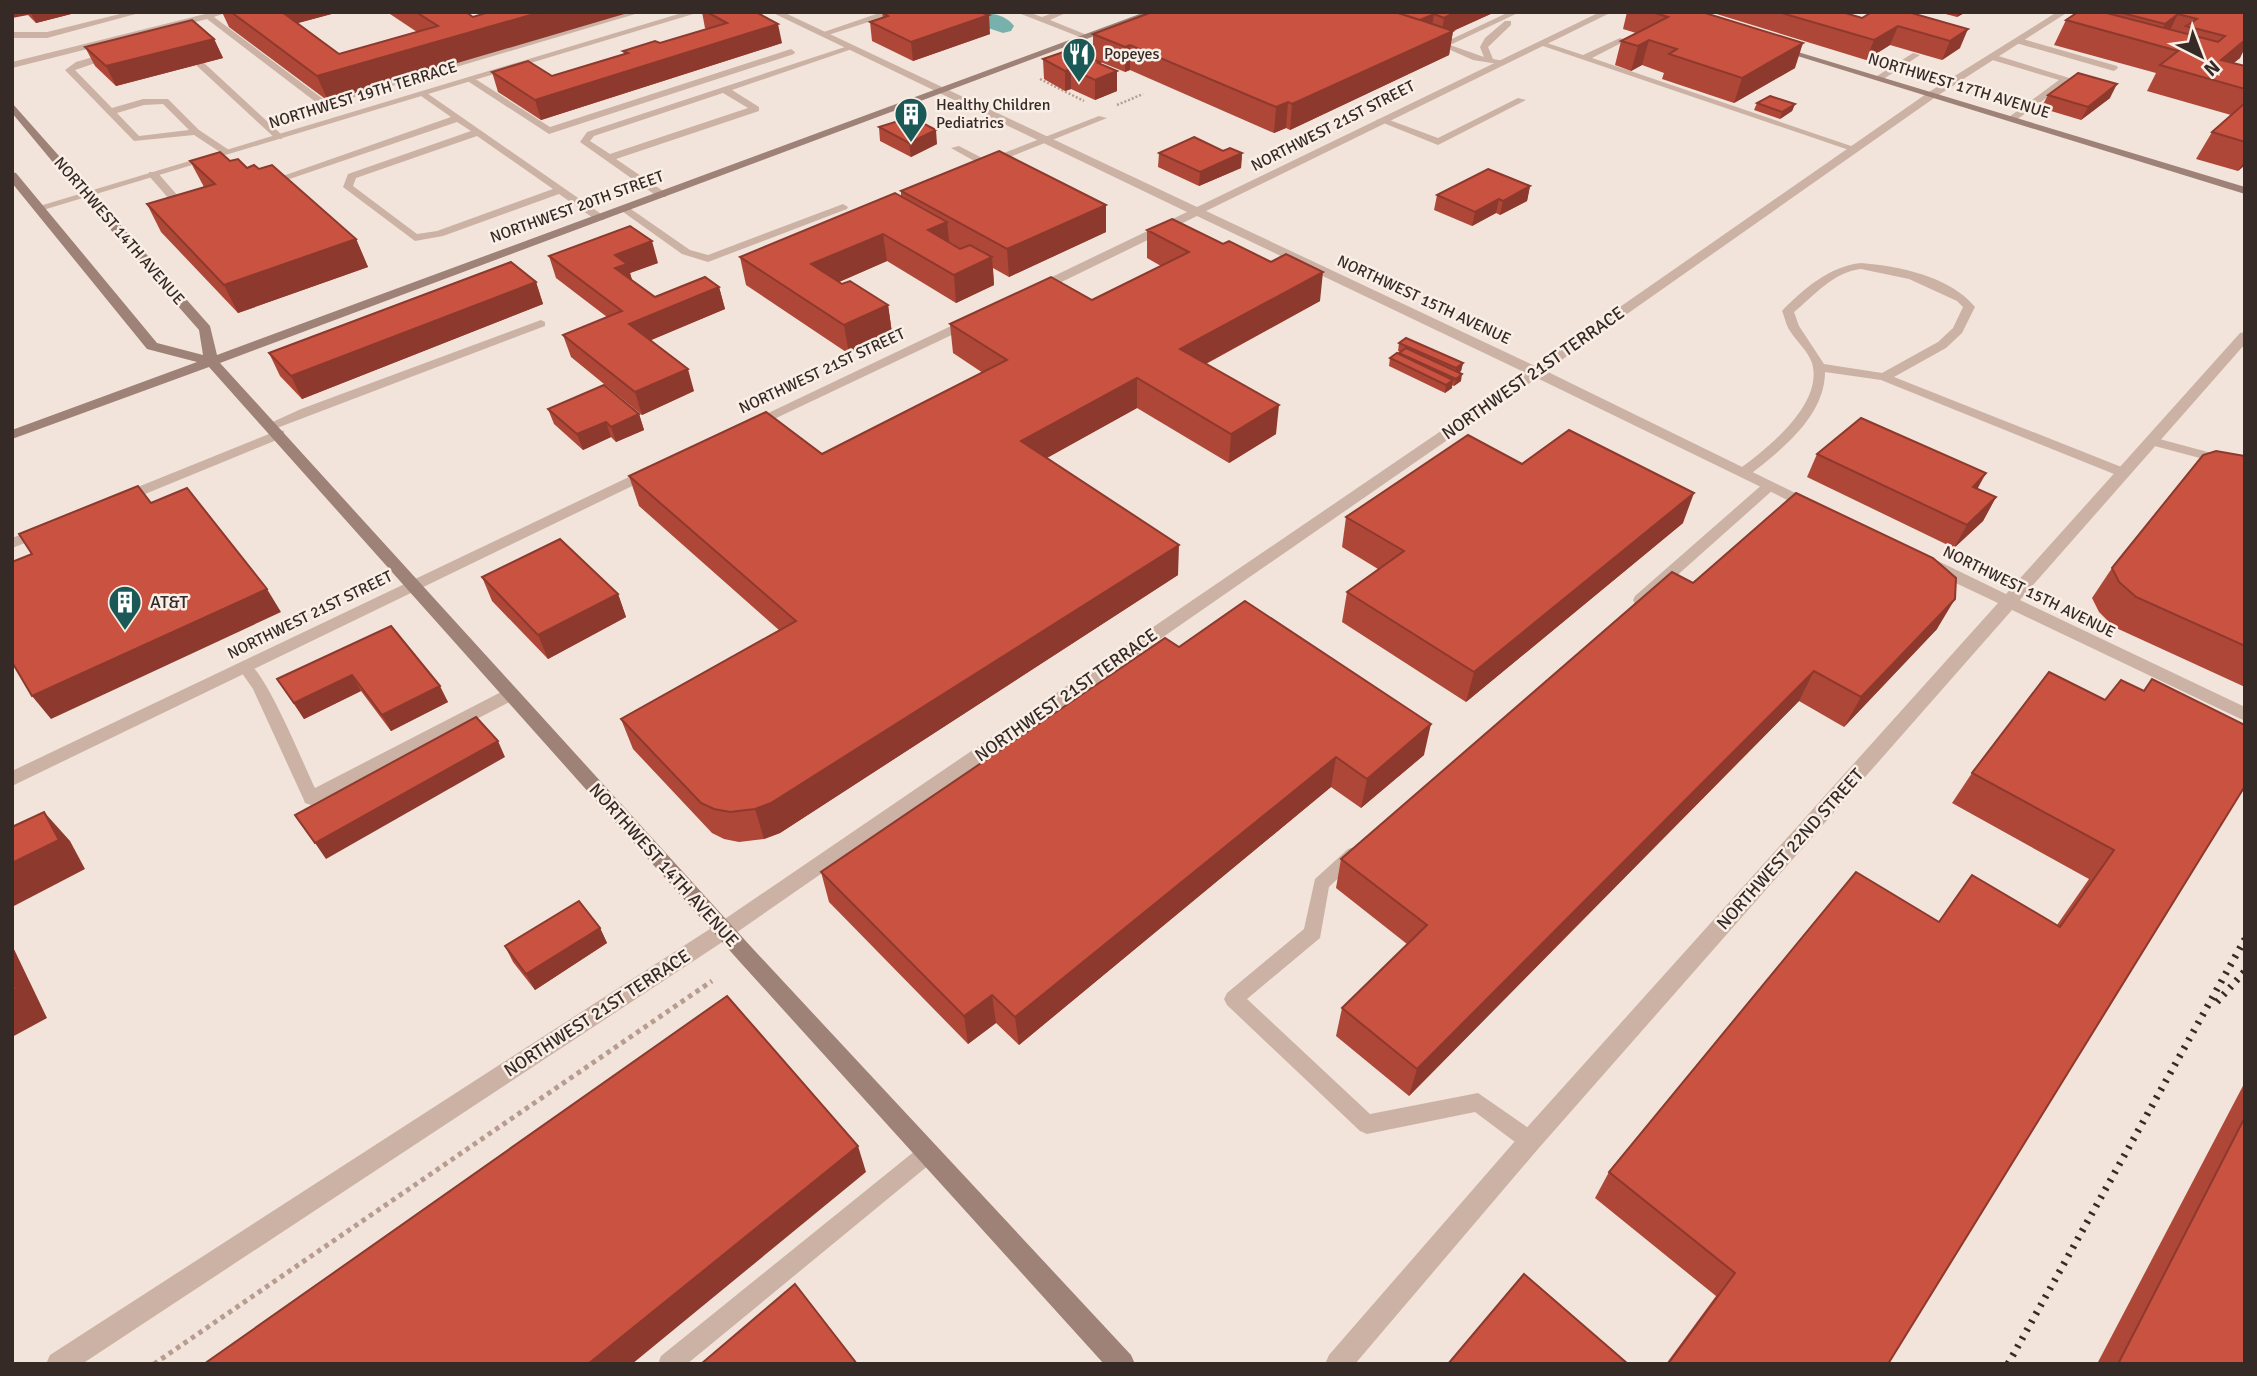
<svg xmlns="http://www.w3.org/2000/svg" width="2257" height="1376" font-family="Signika,sans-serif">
  <rect width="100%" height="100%" fill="#f2e4da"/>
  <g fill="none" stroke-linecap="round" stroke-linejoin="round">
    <!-- canal -->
    <path fill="#78b0ac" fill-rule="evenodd" d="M 952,12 C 971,12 1002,9 1014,26 L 1011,31 L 1003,33 L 955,17 Z"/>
    <!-- path-far1 -->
    <g stroke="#b79c8f" stroke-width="2.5" stroke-dasharray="2 2" stroke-linecap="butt">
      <polyline points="1040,79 1084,101"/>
      <polyline points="1117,105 1143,94"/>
    </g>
    <!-- path -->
    <polyline stroke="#b79c8f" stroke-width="5" stroke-dasharray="4.5 4.5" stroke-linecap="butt" points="154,1364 712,981"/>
    <!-- lane -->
    <g fill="#cbb2a5" fill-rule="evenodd">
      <polygon points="128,12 143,12 47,38 12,38 12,32 47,32"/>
      <polygon points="213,12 228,12 214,17 323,99 328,99 628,12 642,12 328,105 317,103 207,19 12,68 12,62"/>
      <polygon points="882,12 903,23 899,26 881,18 825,36 818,34"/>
      <polygon points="1016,12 1028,12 1042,17 1056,12 1068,12 1050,20 1092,37 1085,39"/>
      <polygon points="1509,12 1520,12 1450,45 1484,57 1480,47 1485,38 1505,21 1511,21 1511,25 1488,47 1493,59 1504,61 1504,65 1473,60 1439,45"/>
      <polygon points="1620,38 1627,40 1592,58 1860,149 1852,151 1537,44 1541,41 1583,55"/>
      <polygon points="2019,38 2117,66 2118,68 2114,71 2016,43 2015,41"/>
      <path d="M 848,46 L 855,48 L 732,90 L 759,107 L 759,111 L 616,159 L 666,193 L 666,197 L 658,197 L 580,142 L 587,132 ZM 723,93 L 748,108 L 610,154 L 590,141 L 594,136 Z"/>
      <polygon points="791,49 795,52 794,54 549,134 466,80 474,78 550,127"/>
      <path d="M 110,52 L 113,53 L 113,57 L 75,70 L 112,108 L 143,99 L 168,99 L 199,130 L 229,150 L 229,154 L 223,154 L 194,135 L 134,141 L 65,70 L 76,62 ZM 163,104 L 189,130 L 139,136 L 117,113 L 144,105 Z"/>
      <polygon points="1913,53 1920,55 1882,80 1874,78"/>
      <polygon points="1989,55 1995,55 2092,85 2087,88 2068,82 2015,121 2009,121 2009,117 2059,80 1989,59"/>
      <polygon points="197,62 203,62 282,135 282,139 276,139 197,66"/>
      <path d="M 424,91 L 604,216 L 604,220 L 596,220 L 559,194 L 443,236 L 415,241 L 343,187 L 348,174 L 471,131 L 457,122 L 269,186 L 260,184 L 451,117 L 421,96 L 421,92 ZM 477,136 L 553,189 L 437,231 L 417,234 L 353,186 L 356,178 Z"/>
      <polygon points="1518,98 1526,100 1438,145 1376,120 1384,118 1438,138"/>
      <polygon points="1099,116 1107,118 985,167 951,148 959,146 986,160"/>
      <polygon points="149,172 157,172 178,196 194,201 194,205 170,200 149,176"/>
      <polygon points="843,204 848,207 847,209 708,262 682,254 619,209 628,207 690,250 708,255"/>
      <path d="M 1861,263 C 1898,266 1950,276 1975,307 L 1962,333 L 1946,348 L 1894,377 L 2129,470 L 2129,476 L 2119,476 L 1881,380 L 1825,372 C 1825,417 1780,451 1748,476 L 1738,476 L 1738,470 C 1767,449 1824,404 1812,363 C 1808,351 1797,342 1790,331 C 1786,325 1785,318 1782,311 C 1803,289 1830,266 1861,263 ZM 1861,269 L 1909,279 L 1957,301 L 1963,307 L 1953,328 L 1938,342 L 1882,373 L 1824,364 L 1799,326 L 1794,312 C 1814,296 1833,272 1861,269 Z"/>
      <polygon points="541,320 545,322 545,326 277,428 267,428 266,425 301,409"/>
      <polygon points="279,430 284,431 284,437 128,501 123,502 116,498 118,495"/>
      <polygon points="2152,437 2245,462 2245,470 2147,444 2145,441"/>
      <polygon points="1769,482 1776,486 1774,489 1645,604 1635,604 1633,600 1635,596 1764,483"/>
      <polygon points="41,527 46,529 48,532 46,535 12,548 12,538"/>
      <path d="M 245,661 C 264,666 304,766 315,788 L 505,690 L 511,688 L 519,694 L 517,698 L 311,805 L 305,803 L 303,798 L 253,689 L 237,666 Z"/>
      <polygon points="1354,847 1360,849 1363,854 1329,887 1320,938 1247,999 1370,1114 1478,1093 1537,1134 1540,1141 1537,1148 1530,1151 1523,1148 1475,1112 1367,1134 1360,1131 1227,1005 1224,999 1227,993 1304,929 1315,879 1348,849"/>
      <polygon points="928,1143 935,1146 938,1153 935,1160 687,1364 658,1364 661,1356 921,1146"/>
    </g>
    <!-- street -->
    <g fill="#cbb2a5" fill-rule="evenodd">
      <polygon points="685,12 700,12 43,210 33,208"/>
      <polygon points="771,12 783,12 1197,207 1600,12 1612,12 1206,211 1535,366 1929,92 2057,12 2068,12 1937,96 1546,371 1818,504 1821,507 1818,510 1808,510 1537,378 730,937 82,1364 46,1364 50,1355 716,925 1526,373 1197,216 1039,293 1031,293 1031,287 1187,212"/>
      <polygon points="972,316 979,320 977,323 755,428 745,428 743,425"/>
      <polygon points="2245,332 2245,344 2020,600 2245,707 2245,721 2012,610 1538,1149 1355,1364 1325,1364 1329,1355 1522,1133 1998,603 1926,569 1924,565 1926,561 1938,561 2006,594 2240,333"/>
      <polygon points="652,466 659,471 657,474 12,786 12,771"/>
    </g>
    <!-- secondary -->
    <g fill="#9e8177" fill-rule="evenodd">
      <polygon points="1145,12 1158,12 220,363 754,950 1131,1355 1135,1364 1104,1364 740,962 209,367 12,439 12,430 197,362 147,349 12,183 12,172 16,173 157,343 203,355 199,330 81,196 12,113 12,103 210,326 217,355"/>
      <polygon points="1775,45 2245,187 2245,194 1775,49"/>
    </g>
    <!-- rail -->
    <g stroke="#362a27" stroke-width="7" stroke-dasharray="2.5 7" stroke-linecap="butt">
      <polyline points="2217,1002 2245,971"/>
      <polyline points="2008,1364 2245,939"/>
    </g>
  </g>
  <!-- wall -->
  <g fill="#ae4737">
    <polygon points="12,12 79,12 36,23 28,15"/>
    <polygon points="222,12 339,12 297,23 339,54 417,32 387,12 466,12 328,101 229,27"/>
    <polygon points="702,12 756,12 782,43 541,120 498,92 492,72 552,76 624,54 623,51 660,43 707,29 705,28"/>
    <polygon points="882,12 990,34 913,61 872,41 870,22 883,18"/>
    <polygon points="1152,12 1495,12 1453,31 1449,55 1290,130 1286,128 1274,133 1130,70 1125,72 1093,59 1093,34"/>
    <polygon points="1627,12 1702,12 1795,68 1734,103 1662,79 1664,73 1642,65 1631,71 1615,65 1621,41 1636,33 1623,29"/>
    <polygon points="1710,12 1842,12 1862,18 1908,12 1960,48 1942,60 1890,45 1866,60"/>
    <polygon points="1938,12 1966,12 1957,17"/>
    <polygon points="2078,12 2245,12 2240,58 2233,63 2245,66 2245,165 2238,171 2196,159 2212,132 2231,115 2147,91 2156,73 2054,45 2066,20"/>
    <polygon points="214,39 223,58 116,86 95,66 85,47"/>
    <polygon points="1043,59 1100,64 1117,71 1117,91 1095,100 1071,89 1065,91 1044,79"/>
    <polygon points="2048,95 2110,98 2081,120 2041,108"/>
    <polygon points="1757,103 1795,104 1792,111 1780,119 1754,110"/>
    <polygon points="879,127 937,144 911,157 880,141"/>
    <polygon points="1223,151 1242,153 1241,168 1199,186 1158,167 1159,153"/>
    <polygon points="190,161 230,161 247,168 356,239 368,267 238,313 161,232 147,204 204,187"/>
    <polygon points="1530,186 1527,201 1500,215 1496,213 1472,226 1434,210 1437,195"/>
    <polygon points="901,191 1106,232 1009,277 993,268 994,285 956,303 887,261 839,282 888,305 892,333 849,354 746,285 740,257 901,196"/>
    <polygon points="1147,230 1320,301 1206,364 1276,434 1229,463 1137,408 1047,458 1178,575 780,833 764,839 739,842 724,839 712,833 633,749 621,719 779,630 639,506 629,476 822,454 983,373 953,353 950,324 1092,300 1161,266 1147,258"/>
    <polygon points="549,256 658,263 630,273 632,281 655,297 719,287 725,309 650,340 694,391 642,415 571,357 563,335 607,317 556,278"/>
    <polygon points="536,282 543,304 302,399 280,376 269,353"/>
    <polygon points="1399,343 1463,363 1461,371 1459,372 1461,381 1454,386 1452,385 1452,388 1445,393 1389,366 1390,358 1399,354 1400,352 1398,351"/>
    <polygon points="548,409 639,414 644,430 616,442 611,437 583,450 554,424"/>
    <polygon points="1817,454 1977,489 1996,497 1983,521 1954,548 1807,477"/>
    <polygon points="2245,456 2245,687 2114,627 2099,612 2092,598 2112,568"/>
    <polygon points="1522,464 1683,523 1466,702 1342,622 1347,592 1378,569 1342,547 1346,517"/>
    <polygon points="482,577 618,594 626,617 548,659 492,601"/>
    <polygon points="1693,583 1937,629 1844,727 1799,701 1409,1096 1336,1036 1342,1008 1407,944 1336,888 1341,859"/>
    <polygon points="391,626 448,702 391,731 361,691 304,719 277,679"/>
    <polygon points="1179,647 1424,755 1361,808 1331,787 1019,1045 996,1023 968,1044 829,902 821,872"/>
    <polygon points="2152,679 2245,725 1888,1364 1666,1364 1716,1296 1595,1198 1609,1172 1938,922 2057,925 2089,879 1952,803 1972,773 2105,700 2143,691"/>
    <polygon points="600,928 607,943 535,990 513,962 505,946"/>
    <polygon points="2245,1082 2245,1364 2097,1364"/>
  </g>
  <!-- shaded-wall -->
  <g fill="#8d392d">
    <polygon points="12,12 26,12 28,15 12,18"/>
    <polygon points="30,12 79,12 36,23"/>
    <polygon points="273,12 339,12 280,28"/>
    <polygon points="541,12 631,12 328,101 317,76"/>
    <polygon points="1456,12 1495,12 1453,31 1449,55 1290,130 1292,104 1441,36 1444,18"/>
    <polygon points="1959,12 1966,12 1957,17"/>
    <polygon points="1434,14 1431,33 1418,21"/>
    <polygon points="2178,14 2166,38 2154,44 2165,24"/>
    <polygon points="989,15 990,34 913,61 911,42"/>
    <polygon points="778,24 782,43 541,120 535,100"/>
    <polygon points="1898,26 1890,45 1866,60 1874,40"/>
    <polygon points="1968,29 1960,48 1942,60 1950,41"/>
    <polygon points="2245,38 2245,48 2240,58 2213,80 2221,60"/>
    <polygon points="214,39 223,58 116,86 106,66"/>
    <polygon points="1649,40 1642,65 1631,71 1638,46"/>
    <polygon points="1803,43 1795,68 1734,103 1742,78"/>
    <polygon points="1130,45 1130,70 1125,72 1125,47"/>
    <polygon points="1100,62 1100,78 1117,71 1117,91 1095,100 1095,80 1098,63"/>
    <polygon points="1071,69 1071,89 1065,91 1065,71"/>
    <polygon points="2117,84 2110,98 2081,120 2088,107"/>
    <polygon points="1288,102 1286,128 1274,133 1276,107"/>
    <polygon points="1795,104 1792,111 1780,119 1782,112"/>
    <polygon points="936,130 937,144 911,157 909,143"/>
    <polygon points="1242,153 1241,168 1199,186 1200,172"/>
    <polygon points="2245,160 2245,165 2238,171"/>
    <polygon points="1530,186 1527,201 1500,215 1503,201"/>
    <polygon points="1499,199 1496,213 1472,226 1475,212"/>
    <polygon points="1106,205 1106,232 1009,277 1007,249"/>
    <polygon points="947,222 950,249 928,230"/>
    <polygon points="883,234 887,261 816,292 811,264"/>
    <polygon points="356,239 368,267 238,313 224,285"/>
    <polygon points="652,241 658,263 630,273 634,286 615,268 615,255"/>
    <polygon points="992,257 994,285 956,303 954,275"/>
    <polygon points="1323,272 1320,301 1179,378 1180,349"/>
    <polygon points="536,282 543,304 302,399 291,376"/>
    <polygon points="719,287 725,309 635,347 629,324"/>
    <polygon points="888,305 892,333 849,354 844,325"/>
    <polygon points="1463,363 1461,371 1455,376 1456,368"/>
    <polygon points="688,369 694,391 642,415 635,392"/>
    <polygon points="1462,374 1461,381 1454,386 1456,379"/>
    <polygon points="1137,378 1137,408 1023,471 1021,441"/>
    <polygon points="1453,380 1452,388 1445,393 1446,385"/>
    <polygon points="1279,405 1276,434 1229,463 1231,434"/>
    <polygon points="639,414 644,430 616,442 611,427"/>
    <polygon points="606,422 611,437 583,450 577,434"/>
    <polygon points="1986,473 1973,497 1973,487"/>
    <polygon points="1694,493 1683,523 1466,702 1474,672"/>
    <polygon points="1996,497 1983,521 1954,548 1967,525"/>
    <polygon points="1179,545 1178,575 780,833 764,839 755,809"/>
    <polygon points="267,589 281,612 51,719 32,696"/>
    <polygon points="618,594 626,617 548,659 538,635"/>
    <polygon points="1955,599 1937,629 1844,727 1861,697"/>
    <polygon points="1814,671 1799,701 1409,1096 1417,1069"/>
    <polygon points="352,675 361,691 304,719 294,703"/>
    <polygon points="440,686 448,702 391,731 382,715"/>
    <polygon points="1431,724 1424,755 1361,808 1367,779"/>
    <polygon points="498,741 505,757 326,859 315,843"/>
    <polygon points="1336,757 1331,787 1019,1045 1015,1017"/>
    <polygon points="44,812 70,841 85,869 12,907 12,863"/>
    <polygon points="600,928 607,943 535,990 526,974"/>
    <polygon points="12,945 47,1018 12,1037"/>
    <polygon points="992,995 996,1023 968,1044 964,1016"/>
    <polygon points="858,1146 866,1172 632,1364 588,1364"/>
  </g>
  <!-- building -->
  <g fill="#ca5240" stroke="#8d392d" stroke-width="2">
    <polygon points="231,12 282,12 339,54 438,26 416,12 466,12 473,17 489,12 541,12 317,76"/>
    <polygon points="707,12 756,12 778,24 535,100 492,72 528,61 552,76 628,53 623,51 655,41 660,43 727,23"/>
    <polygon points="882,12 979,12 989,15 911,42 870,22 888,16"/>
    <polygon points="1152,12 1397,12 1453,31 1292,104 1288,102 1276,107 1130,45 1125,47 1093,34"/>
    <polygon points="1456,12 1444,18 1434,14 1420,20 1398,13"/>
    <polygon points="1652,12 1702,12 1803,43 1742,78 1669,54 1677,49 1649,40 1638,46 1621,41 1668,17"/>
    <polygon points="1778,12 1842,12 1862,18 1872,12 1908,12 1968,29 1950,41 1898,26 1874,40"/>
    <polygon points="2078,12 2103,12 2218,42 2225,36 2186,26 2197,19 2178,14 2165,24 2118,12 2245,12 2245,40 2221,60 2245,66 2245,89 2160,65 2178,51 2066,20"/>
    <polygon points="192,20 214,39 106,66 85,47"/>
    <polygon points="1069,50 1100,62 1098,63 1117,71 1095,80 1071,69 1065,71 1043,59"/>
    <polygon points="2078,73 2117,84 2088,107 2048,95"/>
    <polygon points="1770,96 1795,104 1782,112 1757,103"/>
    <polygon points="2245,103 2245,142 2212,132"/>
    <polygon points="911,117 936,130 909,143 879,127"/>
    <polygon points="1194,137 1223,151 1230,148 1242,153 1200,172 1159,153"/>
    <polygon points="999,151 1106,205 1007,249 901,191"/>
    <polygon points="220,152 230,161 238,159 247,168 254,165 259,169 272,165 356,239 224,285 147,204 215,184 190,161"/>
    <polygon points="1488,169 1530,186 1503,201 1499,199 1475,212 1437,195"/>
    <polygon points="895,193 947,222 928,230 960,249 970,245 992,257 954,275 883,234 811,264 842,284 850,281 888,305 844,325 740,257"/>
    <polygon points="1172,219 1223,244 1229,241 1271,262 1286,254 1323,272 1180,349 1279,405 1231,434 1137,378 1021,441 1179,545 771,803 755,809 730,812 714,809 701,803 621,719 796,621 629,476 766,412 822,454 1007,360 950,324 1051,277 1092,300 1189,252 1147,230"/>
    <polygon points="630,226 652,241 615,255 627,264 615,268 655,297 705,277 719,287 629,324 688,369 635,392 563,335 622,311 549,256"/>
    <polygon points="511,262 536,282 291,376 269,353"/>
    <polygon points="1406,338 1463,363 1456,368 1399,343"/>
    <polygon points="1406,348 1462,374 1456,379 1399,353"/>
    <polygon points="1397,353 1453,380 1446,385 1390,358"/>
    <polygon points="604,385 639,414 611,427 606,422 577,434 548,409"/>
    <polygon points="1861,418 1986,473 1973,487 1996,497 1967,525 1817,454"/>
    <polygon points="1569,430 1694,493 1474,672 1347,592 1404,551 1346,517 1468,435 1522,464"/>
    <polygon points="2216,451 2245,456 2245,646 2136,597 2119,582 2112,568 2203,455"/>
    <polygon points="138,486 151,503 187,488 267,589 32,696 12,662 12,562 32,554 19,534"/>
    <polygon points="1796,493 1933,558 1956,578 1955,599 1861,697 1814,671 1417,1069 1342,1008 1427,925 1341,859 1672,572 1693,583"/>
    <polygon points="560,539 618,594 538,635 482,577"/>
    <polygon points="1245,601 1431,724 1367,779 1336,757 1015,1017 992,995 964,1016 821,872 1165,638 1179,647"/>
    <polygon points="391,626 440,686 382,715 352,675 294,703 277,679"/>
    <polygon points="2049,672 2105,700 2121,680 2144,691 2152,679 2245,725 2245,786 1888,1364 1668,1364 1735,1273 1609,1172 1856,872 1939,922 1972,875 2060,927 2114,850 1972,773"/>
    <polygon points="476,717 498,741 315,843 295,815"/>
    <polygon points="44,812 59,840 12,863 12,827"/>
    <polygon points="579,901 600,928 526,974 505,946"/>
    <polygon points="12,980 16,989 12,992"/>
    <polygon points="727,996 858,1146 588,1364 204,1364"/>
    <polygon points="2245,1117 2245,1364 2118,1364"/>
    <polygon points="1524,1274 1628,1364 1448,1364"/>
    <polygon points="795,1284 857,1364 701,1364"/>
  </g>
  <!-- icons -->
  <defs>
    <symbol id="restaurant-pin" viewBox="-11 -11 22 30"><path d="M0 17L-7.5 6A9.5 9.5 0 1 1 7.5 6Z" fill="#1b5956" stroke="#faefe6"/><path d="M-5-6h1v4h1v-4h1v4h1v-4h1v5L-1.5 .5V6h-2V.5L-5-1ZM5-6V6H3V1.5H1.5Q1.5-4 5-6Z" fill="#fff"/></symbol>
    <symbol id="building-pin" viewBox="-11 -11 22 30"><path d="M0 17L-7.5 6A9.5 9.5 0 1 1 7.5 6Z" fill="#1b5956" stroke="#faefe6"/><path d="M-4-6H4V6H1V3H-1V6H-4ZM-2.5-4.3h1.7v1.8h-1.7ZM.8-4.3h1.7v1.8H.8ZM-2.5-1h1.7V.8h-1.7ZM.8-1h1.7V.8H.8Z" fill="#fff"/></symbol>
  </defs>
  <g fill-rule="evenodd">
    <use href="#restaurant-pin" x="1060" y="35" width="38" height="52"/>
    <use href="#building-pin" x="892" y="95" width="38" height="52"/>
    <use href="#building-pin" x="106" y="583" width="38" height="52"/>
  </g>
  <g text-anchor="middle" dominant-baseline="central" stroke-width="5" stroke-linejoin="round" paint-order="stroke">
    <!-- far-poi labels -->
    <g font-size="16" fill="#362a27" stroke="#faefe6" text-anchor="start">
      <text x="1104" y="54">Popeyes</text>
      <text x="936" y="105">Healthy Children<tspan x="936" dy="18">Pediatrics</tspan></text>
    </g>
    <!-- far-street labels -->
    <g font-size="16" fill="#362a27" stroke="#faefe6">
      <text transform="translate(1959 86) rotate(17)">NORTHWEST 17TH AVENUE</text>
      <text transform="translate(363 95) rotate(-17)">NORTHWEST 19TH TERRACE</text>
      <text transform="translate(1333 126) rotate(-27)">NORTHWEST 21ST STREET</text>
      <text transform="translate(577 207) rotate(-20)">NORTHWEST 20TH STREET</text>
      <text transform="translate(119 231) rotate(49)">NORTHWEST 14TH AVENUE</text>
      <text transform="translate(1424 300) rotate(25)">NORTHWEST 15TH AVENUE</text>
      <text transform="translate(822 371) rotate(-25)">NORTHWEST 21ST STREET</text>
      <text transform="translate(2029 592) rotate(26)">NORTHWEST 15TH AVENUE</text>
      <text transform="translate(310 615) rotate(-26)">NORTHWEST 21ST STREET</text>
    </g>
    <!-- street labels -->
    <g font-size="18" fill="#362a27" stroke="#faefe6">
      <text transform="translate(1533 373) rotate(-35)">NORTHWEST 21ST TERRACE</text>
      <text transform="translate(1066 695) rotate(-35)">NORTHWEST 21ST TERRACE</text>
      <text transform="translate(1790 849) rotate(-48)">NORTHWEST 22ND STREET</text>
      <text transform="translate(664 865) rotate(48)">NORTHWEST 14TH AVENUE</text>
      <text transform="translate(597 1013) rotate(-33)">NORTHWEST 21ST TERRACE</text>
    </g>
    <!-- poi labels -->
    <g font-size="18" fill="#362a27" stroke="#faefe6" text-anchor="start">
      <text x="150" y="602">AT&amp;T</text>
    </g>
  </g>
  <!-- border -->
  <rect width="2257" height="1376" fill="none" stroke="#362a27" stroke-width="28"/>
  <!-- north arrow -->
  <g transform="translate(2201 56) rotate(138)" stroke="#faefe6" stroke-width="5" paint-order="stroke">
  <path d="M0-5L12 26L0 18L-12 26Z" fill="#362a27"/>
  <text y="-10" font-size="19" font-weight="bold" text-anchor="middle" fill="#362a27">N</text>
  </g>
</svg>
